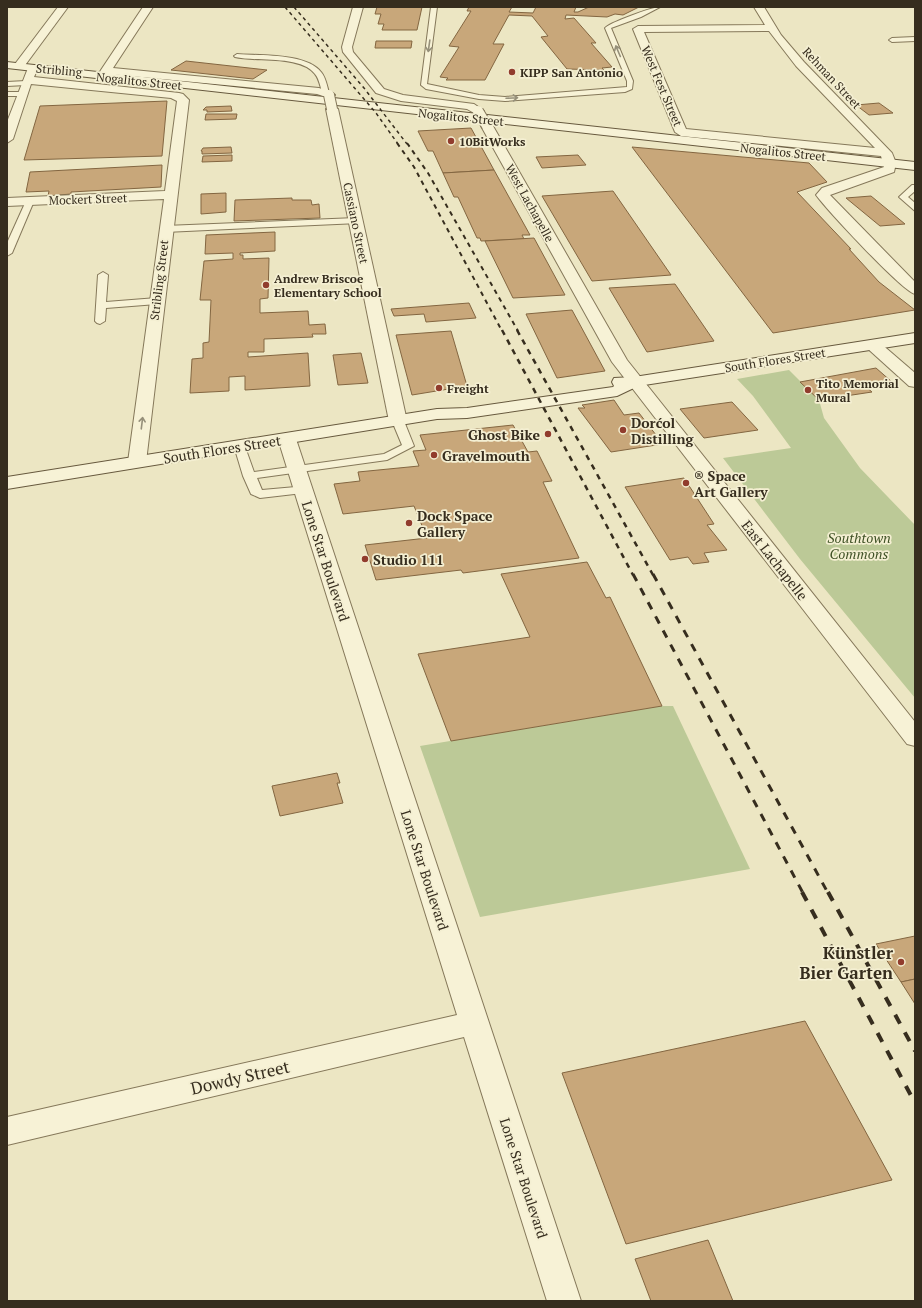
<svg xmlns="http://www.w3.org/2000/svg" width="922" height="1308" font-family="'PT Serif',serif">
  <rect width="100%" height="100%" fill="#ece6c3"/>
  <!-- green -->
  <g fill="#bcc997">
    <polygon points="789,370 819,400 824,418 860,468 915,525 915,698 800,559 723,458 791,448 753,396 737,379"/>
    <polygon points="662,706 673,706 750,869 480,917 420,746"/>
  </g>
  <!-- building -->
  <g fill="#c8a77a" stroke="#836641">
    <polygon points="377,7 422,7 417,30 382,30 384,24 378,24 381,14 375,14"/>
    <polygon points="469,7 512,7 509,12 533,13 536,7 576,7 574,12 578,12 589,7 639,7 623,15 615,14 607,17 566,15 565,19 574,18 596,43 591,43 612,67 602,68 604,70 567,69 541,37 548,36 532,16 509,15 493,44 504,44 485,80 446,80 448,78 440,77 459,47 449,46 471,11 467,11"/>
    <polygon points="376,41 412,41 411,48 375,48"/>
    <polygon points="186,61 267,70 253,79 171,70"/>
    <polygon points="167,101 162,156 24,160 40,106"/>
    <polygon points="879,103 893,113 869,115 856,105"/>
    <polygon points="231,106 232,111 207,112 207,110 203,110 206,107"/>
    <polygon points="206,114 237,114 236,119 205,120"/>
    <polygon points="471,128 494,170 443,173 433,151 428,151 418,131"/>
    <polygon points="231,147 232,153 202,154 202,151 201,151 203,148"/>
    <polygon points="632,147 809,163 827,182 797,192 851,249 849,249 879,282 915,310 773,333"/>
    <polygon points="232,155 232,161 202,162 203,156"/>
    <polygon points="578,155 586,165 542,168 536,157"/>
    <polygon points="162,165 161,187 71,192 71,194 48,196 49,191 26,192 30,172"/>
    <polygon points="494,170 530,235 522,235 524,239 481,241 480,238 477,238 458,197 454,197 443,173"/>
    <polygon points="613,191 671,275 592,281 542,196"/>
    <polygon points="226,193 226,212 201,214 201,194"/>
    <polygon points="871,196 905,224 880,226 846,198"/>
    <polygon points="292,198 292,200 311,200 312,205 319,204 320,218 234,221 235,200"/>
    <polygon points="275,232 275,251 240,253 240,255 243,255 243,259 269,258 268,298 260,299 260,313 308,311 309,325 325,324 326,334 312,334 313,337 264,339 264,352 248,352 248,357 308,353 310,386 245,390 245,376 229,377 229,391 190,393 192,359 203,358 203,343 209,342 211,300 200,300 204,261 233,259 233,253 205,254 206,235"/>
    <polygon points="534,238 565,295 513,298 485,241"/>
    <polygon points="675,284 714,341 647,352 609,288"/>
    <polygon points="469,303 476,318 426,322 424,314 394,316 391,309"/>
    <polygon points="572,310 605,371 557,378 526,314"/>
    <polygon points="451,331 467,386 412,395 396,335"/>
    <polygon points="361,353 368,383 338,385 333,355"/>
    <polygon points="876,368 892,382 865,386 872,392 819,400 800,382"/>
    <polygon points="614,400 624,415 639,413 663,444 611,452 578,408 585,408 582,405"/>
    <polygon points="732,402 758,430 704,438 680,409"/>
    <polygon points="513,425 528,452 537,451 552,481 543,482 579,558 463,573 461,570 376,580 365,545 427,538 414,506 343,514 334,484 360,481 358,472 419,466 413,451 426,450 420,435"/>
    <polygon points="684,478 714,524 707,525 727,550 704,553 709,562 693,564 688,557 670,560 625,487"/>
    <polygon points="587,562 606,598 610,597 662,706 451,741 418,654 530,637 501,574"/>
    <polygon points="337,773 340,783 337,783 343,803 280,816 272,786"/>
    <polygon points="915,936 915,979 901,982 876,944"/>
    <polygon points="915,979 915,1004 901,982"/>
    <polygon points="805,1021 892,1180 626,1244 562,1073"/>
    <polygon points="708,1240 733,1301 651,1301 635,1259"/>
  </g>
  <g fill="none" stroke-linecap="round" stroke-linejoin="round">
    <defs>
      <g id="service">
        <path d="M 431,7 L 437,7 L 427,84 L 479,95 L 505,97 L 627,87 L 627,81 L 605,28 C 609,23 652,7 660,7 L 641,17 L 611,28 L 633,81 L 632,89 L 625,92 L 505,101 L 479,99 L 426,89 L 421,85 Z"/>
        <polygon points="915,37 915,41 892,42 889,40 892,38"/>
        <path d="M 237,54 C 260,56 306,53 321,72 C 326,78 327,86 329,93 L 323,94 C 320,88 320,80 315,74 C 301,55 257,62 235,57 L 234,56 Z"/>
        <polygon points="7,82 26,81 29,83 26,85 7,86"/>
        <polygon points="7,92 23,92 27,94 23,96 7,96"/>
        <polygon points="912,185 915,185 915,191 908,197 915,203 915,211 899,197"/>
        <polygon points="30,198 34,201 12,253 7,256 7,243 26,201"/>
        <polygon points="356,218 359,219 359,223 165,232 161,229 165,226"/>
        <polygon points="103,272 108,275 106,302 157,298 162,301 157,304 106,308 105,321 100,324 97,323 95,321 98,275"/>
        <polygon points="398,418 404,421 414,446 387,460 257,478 262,490 307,486 309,489 303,493 260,498 251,494 243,476 234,446 240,443 244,444 254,472 384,454 402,445 392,421"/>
      </g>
      <g id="minor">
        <polygon points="58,7 68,7 23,68 15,68 14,66 15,64"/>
        <polygon points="143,7 153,7 113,68 319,88 333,93 335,95 329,98 317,94 110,74 106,79 98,79 97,77 101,70"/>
        <polygon points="353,7 363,7 352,47 353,52 384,89 403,95 474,104 484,111 482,113 474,113 467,109 401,101 376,93 343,52 342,47"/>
        <path d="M 754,7 L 764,7 L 781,35 L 804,62 L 892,153 L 896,163 L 894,172 L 830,195 L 915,282 L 915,294 C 902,291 827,210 816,195 L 822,188 L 884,167 L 881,156 L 681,136 L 675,132 L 633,29 L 638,26 L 765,25 ZM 769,31 L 796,66 L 875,148 L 686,129 L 644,32 Z"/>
        <polygon points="33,65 38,68 34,77 179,93 183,94 189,100 146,462 143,466 137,467 131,466 128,462 164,199 7,206 7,198 165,191 177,101 171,98 31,84 13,139 7,143 7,122 28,68"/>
        <polygon points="332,106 338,109 407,421 404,425 398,426 392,425 389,421 326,109"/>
        <polygon points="487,123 493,126 627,360 915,722 915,746 907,744 612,362 481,126"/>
        <polygon points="873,340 879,342 915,373 915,387 909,386 867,348 865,345 867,342"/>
        <polygon points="287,434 293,435 296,439 581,1301 547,1301 464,1037 7,1145 7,1117 457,1015 278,439 281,435"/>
      </g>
      <g id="secondary">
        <polygon points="7,62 915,162 915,170 7,68"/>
        <polygon points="915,333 915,343 638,386 617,396 467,418 437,419 7,489 7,477 437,409 467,408 613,387 614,386 612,382 614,378 634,377"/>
      </g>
    </defs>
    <!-- service casing -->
    <use href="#service" stroke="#85785a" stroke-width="2"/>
    <!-- minor casing -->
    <use href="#minor" stroke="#85785a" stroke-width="2"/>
    <!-- secondary casing -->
    <use href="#secondary" stroke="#67593e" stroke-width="2"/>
    <!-- service -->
    <use href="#service" fill="#f7f2d6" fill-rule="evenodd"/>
    <!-- minor -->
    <use href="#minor" fill="#f7f2d6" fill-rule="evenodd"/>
    <!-- secondary -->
    <use href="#secondary" fill="#f7f2d6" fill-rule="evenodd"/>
    <!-- rail-far4 -->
    <g stroke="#362d1e" stroke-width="1.5" stroke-dasharray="3.5 3.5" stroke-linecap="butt">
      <polyline points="285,7 376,113 398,144"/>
      <polyline points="294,7 364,88 407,144"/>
    </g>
    <!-- rail-far3 -->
    <g stroke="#362d1e" stroke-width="2" stroke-dasharray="4.5 4.5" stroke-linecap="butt">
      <polyline points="397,143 414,167 502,331"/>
      <polyline points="407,143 428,173 518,331"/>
    </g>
    <!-- rail-far2 -->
    <g stroke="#362d1e" stroke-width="2.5" stroke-dasharray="5.5 5.5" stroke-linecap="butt">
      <polyline points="502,330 633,575"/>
      <polyline points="517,330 653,575"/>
    </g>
    <!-- rail-far1 -->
    <g stroke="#362d1e" stroke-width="3" stroke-dasharray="8 8" stroke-linecap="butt">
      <polyline points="633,574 803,893"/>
      <polyline points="653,574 828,893"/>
    </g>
    <!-- rail -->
    <g stroke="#362d1e" stroke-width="4" stroke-dasharray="10 10" stroke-linecap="butt">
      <polyline points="802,892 915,1103"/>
      <polyline points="828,892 915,1051"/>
    </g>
    <defs>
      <g id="minor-bridge">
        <polyline points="329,95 332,109"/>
        <polyline points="478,111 487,126"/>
      </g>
    </defs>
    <!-- minor-bridge casing -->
    <use href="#minor-bridge" stroke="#85785a" stroke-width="12" stroke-linecap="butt"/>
    <!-- minor-bridge -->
    <use href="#minor-bridge" stroke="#f7f2d6" stroke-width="10"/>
  </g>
  <!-- one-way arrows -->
  <defs><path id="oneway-shaft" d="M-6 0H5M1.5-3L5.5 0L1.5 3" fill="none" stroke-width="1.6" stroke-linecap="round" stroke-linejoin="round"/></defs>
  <g stroke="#96907a">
    <use href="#oneway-shaft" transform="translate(429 46) rotate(98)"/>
    <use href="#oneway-shaft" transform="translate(618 51) rotate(-113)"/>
    <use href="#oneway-shaft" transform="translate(512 98) rotate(-3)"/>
    <use href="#oneway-shaft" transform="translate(142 423) rotate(-83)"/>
  </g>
  <!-- markers -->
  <g fill="#913c2d" stroke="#f4efd2" stroke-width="1.5">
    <circle cx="512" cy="72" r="4"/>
    <circle cx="451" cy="141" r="4"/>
    <circle cx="266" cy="285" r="4"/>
    <circle cx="439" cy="388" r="4"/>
    <circle cx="808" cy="390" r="4"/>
    <circle cx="623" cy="430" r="4"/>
    <circle cx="548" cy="434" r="4"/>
    <circle cx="434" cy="455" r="4"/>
    <circle cx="686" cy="483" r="4"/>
    <circle cx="409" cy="523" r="4"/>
    <circle cx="365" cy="559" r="4"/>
    <circle cx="901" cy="962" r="4"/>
  </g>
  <g text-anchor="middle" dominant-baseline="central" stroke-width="3.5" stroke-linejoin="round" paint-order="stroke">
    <!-- far-street labels -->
    <g font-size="12" fill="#362d1e" stroke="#f4efd2">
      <text transform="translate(59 70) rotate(5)">Stribling</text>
      <text transform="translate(832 78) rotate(47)">Rehman Street</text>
      <text transform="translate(139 81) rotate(6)">Nogalitos Street</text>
      <text transform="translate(662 86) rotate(67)">West Fest Street</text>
      <text transform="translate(461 117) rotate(6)">Nogalitos Street</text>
      <text transform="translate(783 152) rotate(6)">Nogalitos Street</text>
      <text transform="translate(88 199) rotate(-2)">Mockert Street</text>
      <text transform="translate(530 203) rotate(61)">West Lachapelle</text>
      <text transform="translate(356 223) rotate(78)">Cassiano Street</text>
      <text transform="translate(159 280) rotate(-83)">Stribling Street</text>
      <text transform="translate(775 360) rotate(-9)">South Flores Street</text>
    </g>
    <!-- far-poi labels -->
    <g font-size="12" font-weight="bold" fill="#362d1e" stroke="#f4efd2" text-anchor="start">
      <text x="520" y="72">KIPP San Antonio</text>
      <text x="459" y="141">10BitWorks</text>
      <text x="274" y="278">Andrew Briscoe<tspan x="274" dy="14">Elementary School</tspan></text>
      <text x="816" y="383">Tito Memorial<tspan x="816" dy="14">Mural</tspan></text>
      <text x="447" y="388">Freight</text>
    </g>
    <!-- poi labels -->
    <g font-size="14" font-weight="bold" fill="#362d1e" stroke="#f4efd2" text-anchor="start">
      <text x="631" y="422">Dorćol<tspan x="631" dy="16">Distilling</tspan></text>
      <text x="540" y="434" text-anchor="end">Ghost Bike</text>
      <text x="442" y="455">Gravelmouth</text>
      <text x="694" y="475">® Space<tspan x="694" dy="16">Art Gallery</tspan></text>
      <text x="417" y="515">Dock Space<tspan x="417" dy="16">Gallery</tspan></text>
      <text x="373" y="559">Studio 111</text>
    </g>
    <!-- street labels -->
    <g font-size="14" fill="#362d1e" stroke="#f4efd2">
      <text transform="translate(222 449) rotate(-9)">South Flores Street</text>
      <text transform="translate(775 560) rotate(52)">East Lachapelle</text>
      <text transform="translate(326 561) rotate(72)">Lone Star Boulevard</text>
      <text transform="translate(425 870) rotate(72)">Lone Star Boulevard</text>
      <text transform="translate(524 1178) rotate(72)">Lone Star Boulevard</text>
    </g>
    <!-- park labels -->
    <g font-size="14" font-style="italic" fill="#3f5125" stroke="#f4efd2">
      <text x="859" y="537">Southtown<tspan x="859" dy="16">Commons</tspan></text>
    </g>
    <!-- near-poi labels -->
    <g font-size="17" font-weight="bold" fill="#362d1e" stroke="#f4efd2" text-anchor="end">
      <text x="893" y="952">Künstler<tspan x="893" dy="20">Bier Garten</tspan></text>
    </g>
    <!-- near-street labels -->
    <g font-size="17" fill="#362d1e" stroke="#f4efd2">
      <text transform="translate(240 1077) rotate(-13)">Dowdy Street</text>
    </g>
  </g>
  <!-- border -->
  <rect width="922" height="1308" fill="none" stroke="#362d1e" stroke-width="16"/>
</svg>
